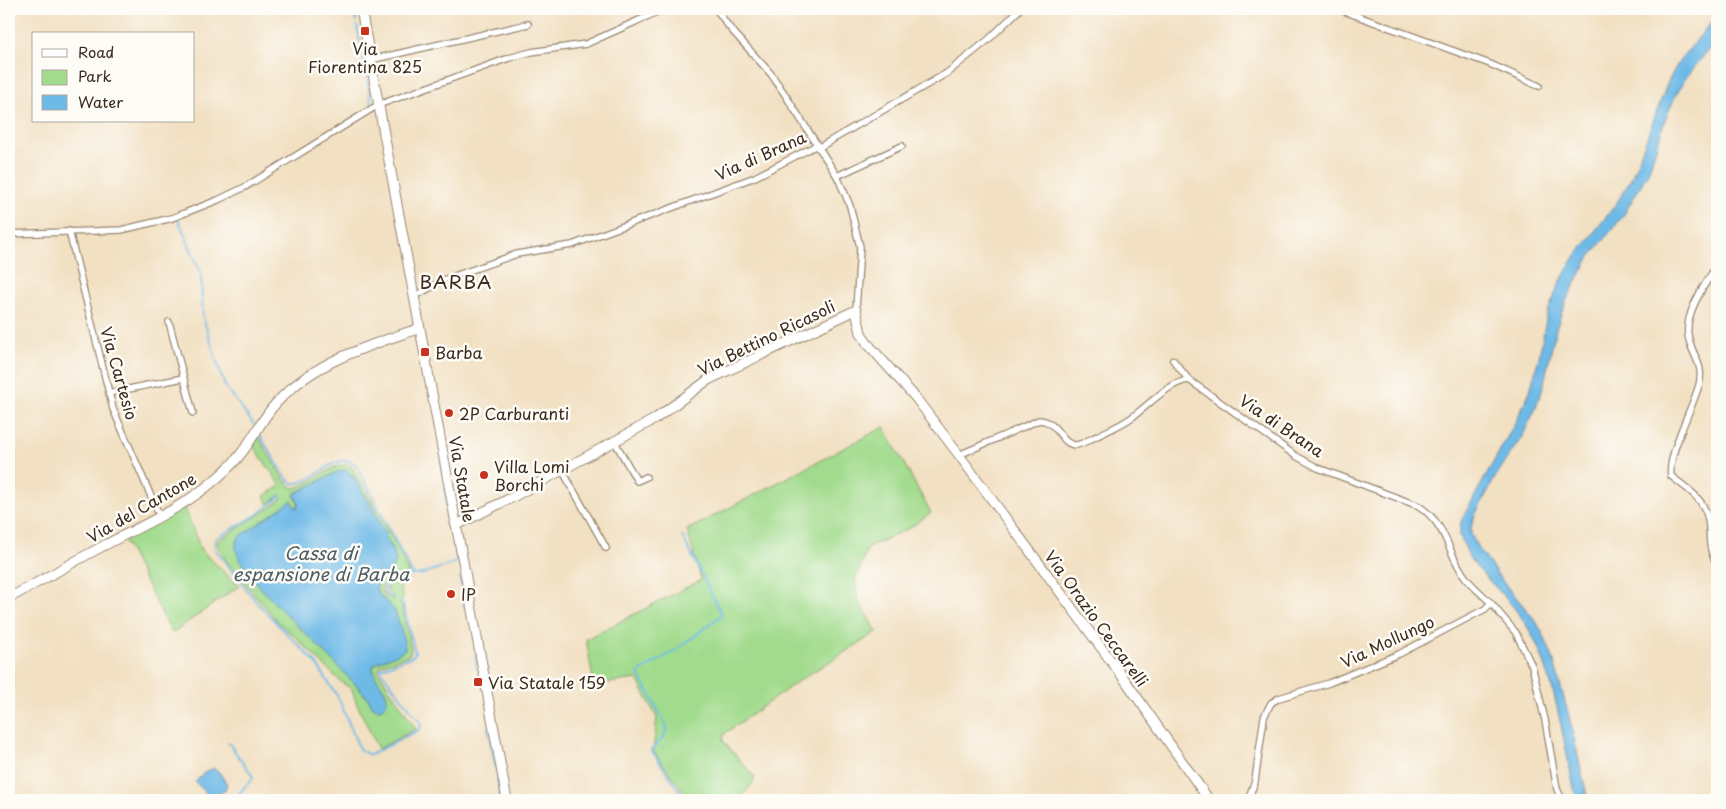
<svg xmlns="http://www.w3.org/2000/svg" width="1726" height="809" font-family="'Playpen Sans',sans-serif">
  <rect width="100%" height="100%" fill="#fdfcf7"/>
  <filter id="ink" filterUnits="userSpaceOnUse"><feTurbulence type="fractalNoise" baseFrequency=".02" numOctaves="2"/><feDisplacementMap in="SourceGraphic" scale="10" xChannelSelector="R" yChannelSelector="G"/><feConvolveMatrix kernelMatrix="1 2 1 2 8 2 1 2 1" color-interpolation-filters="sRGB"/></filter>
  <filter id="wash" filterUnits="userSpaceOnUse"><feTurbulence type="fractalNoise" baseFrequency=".0096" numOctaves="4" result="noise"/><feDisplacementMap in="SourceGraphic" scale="20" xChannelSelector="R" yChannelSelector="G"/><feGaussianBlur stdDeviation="1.12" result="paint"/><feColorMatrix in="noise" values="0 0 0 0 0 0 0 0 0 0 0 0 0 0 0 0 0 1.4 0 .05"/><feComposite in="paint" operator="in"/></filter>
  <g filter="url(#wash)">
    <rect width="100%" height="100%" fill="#f2e0c2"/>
    <!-- green -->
    <g fill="#a2db8d" stroke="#6e8256" fill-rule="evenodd">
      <path d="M 884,427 L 931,513 L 908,529 L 868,547 L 855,580 L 858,601 L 877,632 L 800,680 L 724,734 L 723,741 L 755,777 C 752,787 744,794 737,800 L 693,800 L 685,793 L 653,751 L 657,718 L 637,679 L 594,685 L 586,639 L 701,580 L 687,530 Z"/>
      <path d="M 258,437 L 285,481 L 293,488 C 311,487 336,457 352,467 L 398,548 L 409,573 C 397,578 364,587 393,600 L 394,598 L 386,589 L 391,584 L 399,582 L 403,599 L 400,604 L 402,606 L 411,650 L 409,655 L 381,665 L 378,671 L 416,729 L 378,749 L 356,702 L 352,689 L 341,682 L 294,636 L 277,621 L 227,562 L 217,545 L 217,541 L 270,508 L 282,498 L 280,495 L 269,504 L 264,496 L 281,486 L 251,442 ZM 346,470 L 354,477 L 391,546 L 393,569 L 379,580 L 376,589 C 381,599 389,602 394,610 C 403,623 390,645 386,658 L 373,666 L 375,676 L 384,690 L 373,707 L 369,700 C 356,686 345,672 332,659 C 310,637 234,571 236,541 L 292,501 L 295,508 L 299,505 L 294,494 L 337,472 Z"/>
      <polygon points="184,506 201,550 239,586 172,633 125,542 125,539"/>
    </g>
    <!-- water -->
    <g fill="#6ebae7" stroke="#547282">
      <path d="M 1717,15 L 1717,39 L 1686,78 L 1677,93 L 1666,117 L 1648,173 L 1623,216 L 1589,258 L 1566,301 L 1556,329 L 1543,387 L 1535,410 L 1523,435 L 1496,476 L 1475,515 L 1471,527 L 1471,534 L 1475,543 L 1499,577 L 1536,621 L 1544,636 L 1552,655 L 1569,716 L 1588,800 L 1577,800 C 1562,743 1557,673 1525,623 C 1510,599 1487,581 1470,559 L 1460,536 L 1460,526 L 1462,519 L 1515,423 L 1530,391 L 1539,357 L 1547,314 L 1559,284 L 1572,261 L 1616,204 L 1631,179 L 1668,82 L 1678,63 Z"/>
      <path d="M 346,470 C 360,479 390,542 396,560 C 393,574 378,576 376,589 C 380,598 386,601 392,607 C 397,612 405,642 405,649 C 396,658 382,657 373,666 C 372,679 387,687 387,700 C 387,707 379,712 373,707 C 371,705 370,702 369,699 C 349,678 329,656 308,636 C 286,614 251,583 238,555 C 235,548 235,543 239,537 L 291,501 L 296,508 L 299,504 L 294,494 L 337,472 Z"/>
      <polygon points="213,768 219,772 227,784 225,790 214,798 210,797 195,782 205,772"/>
    </g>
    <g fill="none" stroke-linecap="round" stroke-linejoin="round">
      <!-- stream -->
      <g stroke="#6ebae7" stroke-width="2">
        <polyline points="354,9 356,21"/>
        <polyline points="357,26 372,105"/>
        <polyline points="178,219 201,273 203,317 221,375 225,386 254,425"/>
        <path d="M 260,436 L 287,479 L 292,483 C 312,487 337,448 356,465 L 411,571 L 414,575 L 419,575 L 457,562 L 450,523"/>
        <polyline points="444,488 449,519"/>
        <polyline points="281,496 258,514 215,539 214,543 215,549 258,604 315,662 338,697 360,750 370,755 419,730 421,726 420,722 381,671 382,668 413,656 415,653 403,604 400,602"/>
        <polyline points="682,536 722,615 676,650 638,673 667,727 664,737 651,750 682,794 690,800"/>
        <polyline points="460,578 465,607"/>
        <polyline points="392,598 384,592 385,586 405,575 413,575"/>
        <polyline points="475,655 477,668"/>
        <polyline points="488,727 496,771"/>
        <polyline points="228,742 252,775 253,778 233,800"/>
        <polyline points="497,779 501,800"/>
      </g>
    </g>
  </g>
  <g filter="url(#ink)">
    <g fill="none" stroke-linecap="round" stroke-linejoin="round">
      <defs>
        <g id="street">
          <polyline points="716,9 729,27 771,74 784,93 837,176 845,194 850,206 860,247 856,310"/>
          <polyline points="1338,9 1490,64 1539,86"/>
          <polyline points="370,60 528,24"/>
          <polyline points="818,148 947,73 988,40 1020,9"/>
          <polyline points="837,176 902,146"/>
          <polyline points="69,231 113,409 160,517"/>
          <polyline points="9,234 121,230 172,218 218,200 245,187 378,105 509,58 531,52 586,44 664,9"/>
          <path d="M 1717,265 C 1706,283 1685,312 1688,334 C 1690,354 1705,363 1699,385 C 1693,407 1667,455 1671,476 C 1683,486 1699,495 1705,510 C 1714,528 1704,543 1717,564"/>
          <polyline points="414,297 443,280 517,254 572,245 755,177 817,145"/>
          <polyline points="169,322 193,413"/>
          <path d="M 1173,360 L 1189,380 L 1296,456 L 1318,468 L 1419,506 C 1449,527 1446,552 1466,578 C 1473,587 1483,595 1491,603 L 1485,609 L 1399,654 L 1329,683 L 1279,698 L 1271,703 L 1264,717 L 1255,781 L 1248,800"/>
          <polyline points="109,393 183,378"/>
          <polyline points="615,442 637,481 646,477"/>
          <path d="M 959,455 L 1039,420 C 1059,421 1060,445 1076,445 C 1083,444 1090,439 1097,436 C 1109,430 1121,425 1131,418 C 1148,406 1169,382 1189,380"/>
          <polyline points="562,470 606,548"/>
          <polyline points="1491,603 1516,633 1532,666 1545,720 1557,789 1562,800"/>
        </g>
        <g id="secondary">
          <polyline points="455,523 459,524 513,497 655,419 708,380 856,310 861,333 867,343 915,397 959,455 1125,680 1209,800"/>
          <path d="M 9,598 C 41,581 73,562 105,545 C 143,525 183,508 216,479 C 224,472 233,464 240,455 C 252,440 260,423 272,408 C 310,362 366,347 420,328"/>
        </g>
        <polyline id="primary" points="361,9 507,800"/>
      </defs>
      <!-- street casing -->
      <use href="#street" stroke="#968570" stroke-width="8"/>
      <!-- secondary casing -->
      <use href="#secondary" stroke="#968570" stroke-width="11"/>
      <!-- primary casing -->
      <use href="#primary" stroke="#968570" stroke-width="11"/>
      <!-- street -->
      <use href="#street" stroke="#fff" stroke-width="5.5"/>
      <!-- secondary -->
      <use href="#secondary" stroke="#fff" stroke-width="9"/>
      <!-- primary -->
      <use href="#primary" stroke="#fff" stroke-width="9"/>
    </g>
  </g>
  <!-- markers -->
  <g fill="#c8321e" stroke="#fdfcf7" stroke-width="2">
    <rect x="360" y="26" width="10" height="10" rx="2.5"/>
    <rect x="420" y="347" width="10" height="10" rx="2.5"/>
    <circle cx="449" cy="413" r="5"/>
    <circle cx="484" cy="475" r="5"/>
    <circle cx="451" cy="594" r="5"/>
    <rect x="473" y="677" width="10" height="10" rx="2.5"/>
  </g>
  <g text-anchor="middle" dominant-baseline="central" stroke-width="5" stroke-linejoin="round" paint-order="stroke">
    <!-- poi labels -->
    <g font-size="16" fill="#3b2a1e" stroke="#fdfcf7" text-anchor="start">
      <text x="365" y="48" text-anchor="middle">Via<tspan x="365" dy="18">Fiorentina 825</tspan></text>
      <text x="435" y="352">Barba</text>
      <text x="459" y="413">2P Carburanti</text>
      <text x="494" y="466">Villa Lomi<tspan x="494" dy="18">Borchi</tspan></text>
      <text x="461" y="594">IP</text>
      <text x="488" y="682">Via Statale 159</text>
    </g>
    <!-- street labels -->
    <g font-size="16" fill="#3b2a1e" stroke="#fdfcf7">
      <text transform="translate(760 155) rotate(-24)">Via di Brana</text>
      <text transform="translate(766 337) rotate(-26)">Via Bettino Ricasoli</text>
      <text transform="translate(120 373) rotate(74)">Via Cartesio</text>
      <text transform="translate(1282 425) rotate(34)">Via di Brana</text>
      <text transform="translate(463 479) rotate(80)">Via Statale</text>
      <text transform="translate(141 507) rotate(-30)">Via del Cantone</text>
      <text transform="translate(1097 618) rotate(54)">Via Orazio Ceccarelli</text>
      <text transform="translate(1387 641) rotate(-25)">Via Mollungo</text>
    </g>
    <!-- water labels -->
    <g font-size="18" font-style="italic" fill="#4d5c64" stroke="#fdfcf7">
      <text x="321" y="552">Cassa di<tspan x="321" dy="21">espansione di Barba</tspan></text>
    </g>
    <!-- quarter labels -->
    <g font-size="19" letter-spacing="1" fill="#3b2a1e" stroke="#fdfcf7">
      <text x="456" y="281">BARBA</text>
    </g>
  </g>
  <!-- margin -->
  <rect width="1726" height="809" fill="none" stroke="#fdfcf7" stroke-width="30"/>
  <!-- legend -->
  <rect x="32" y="32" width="162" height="90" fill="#fdfcf7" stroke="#afa8a0"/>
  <rect x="42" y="49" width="25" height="8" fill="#ffffff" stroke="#afa8a0"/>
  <text x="78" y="58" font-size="15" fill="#3b2a1e">Road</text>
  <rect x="42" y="70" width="25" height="15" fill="#a2db8d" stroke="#afa8a0"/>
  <text x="78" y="82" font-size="15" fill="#3b2a1e">Park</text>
  <rect x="42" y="95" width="25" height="15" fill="#6ebae7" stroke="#afa8a0"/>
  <text x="78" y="108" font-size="15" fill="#3b2a1e">Water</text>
</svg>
